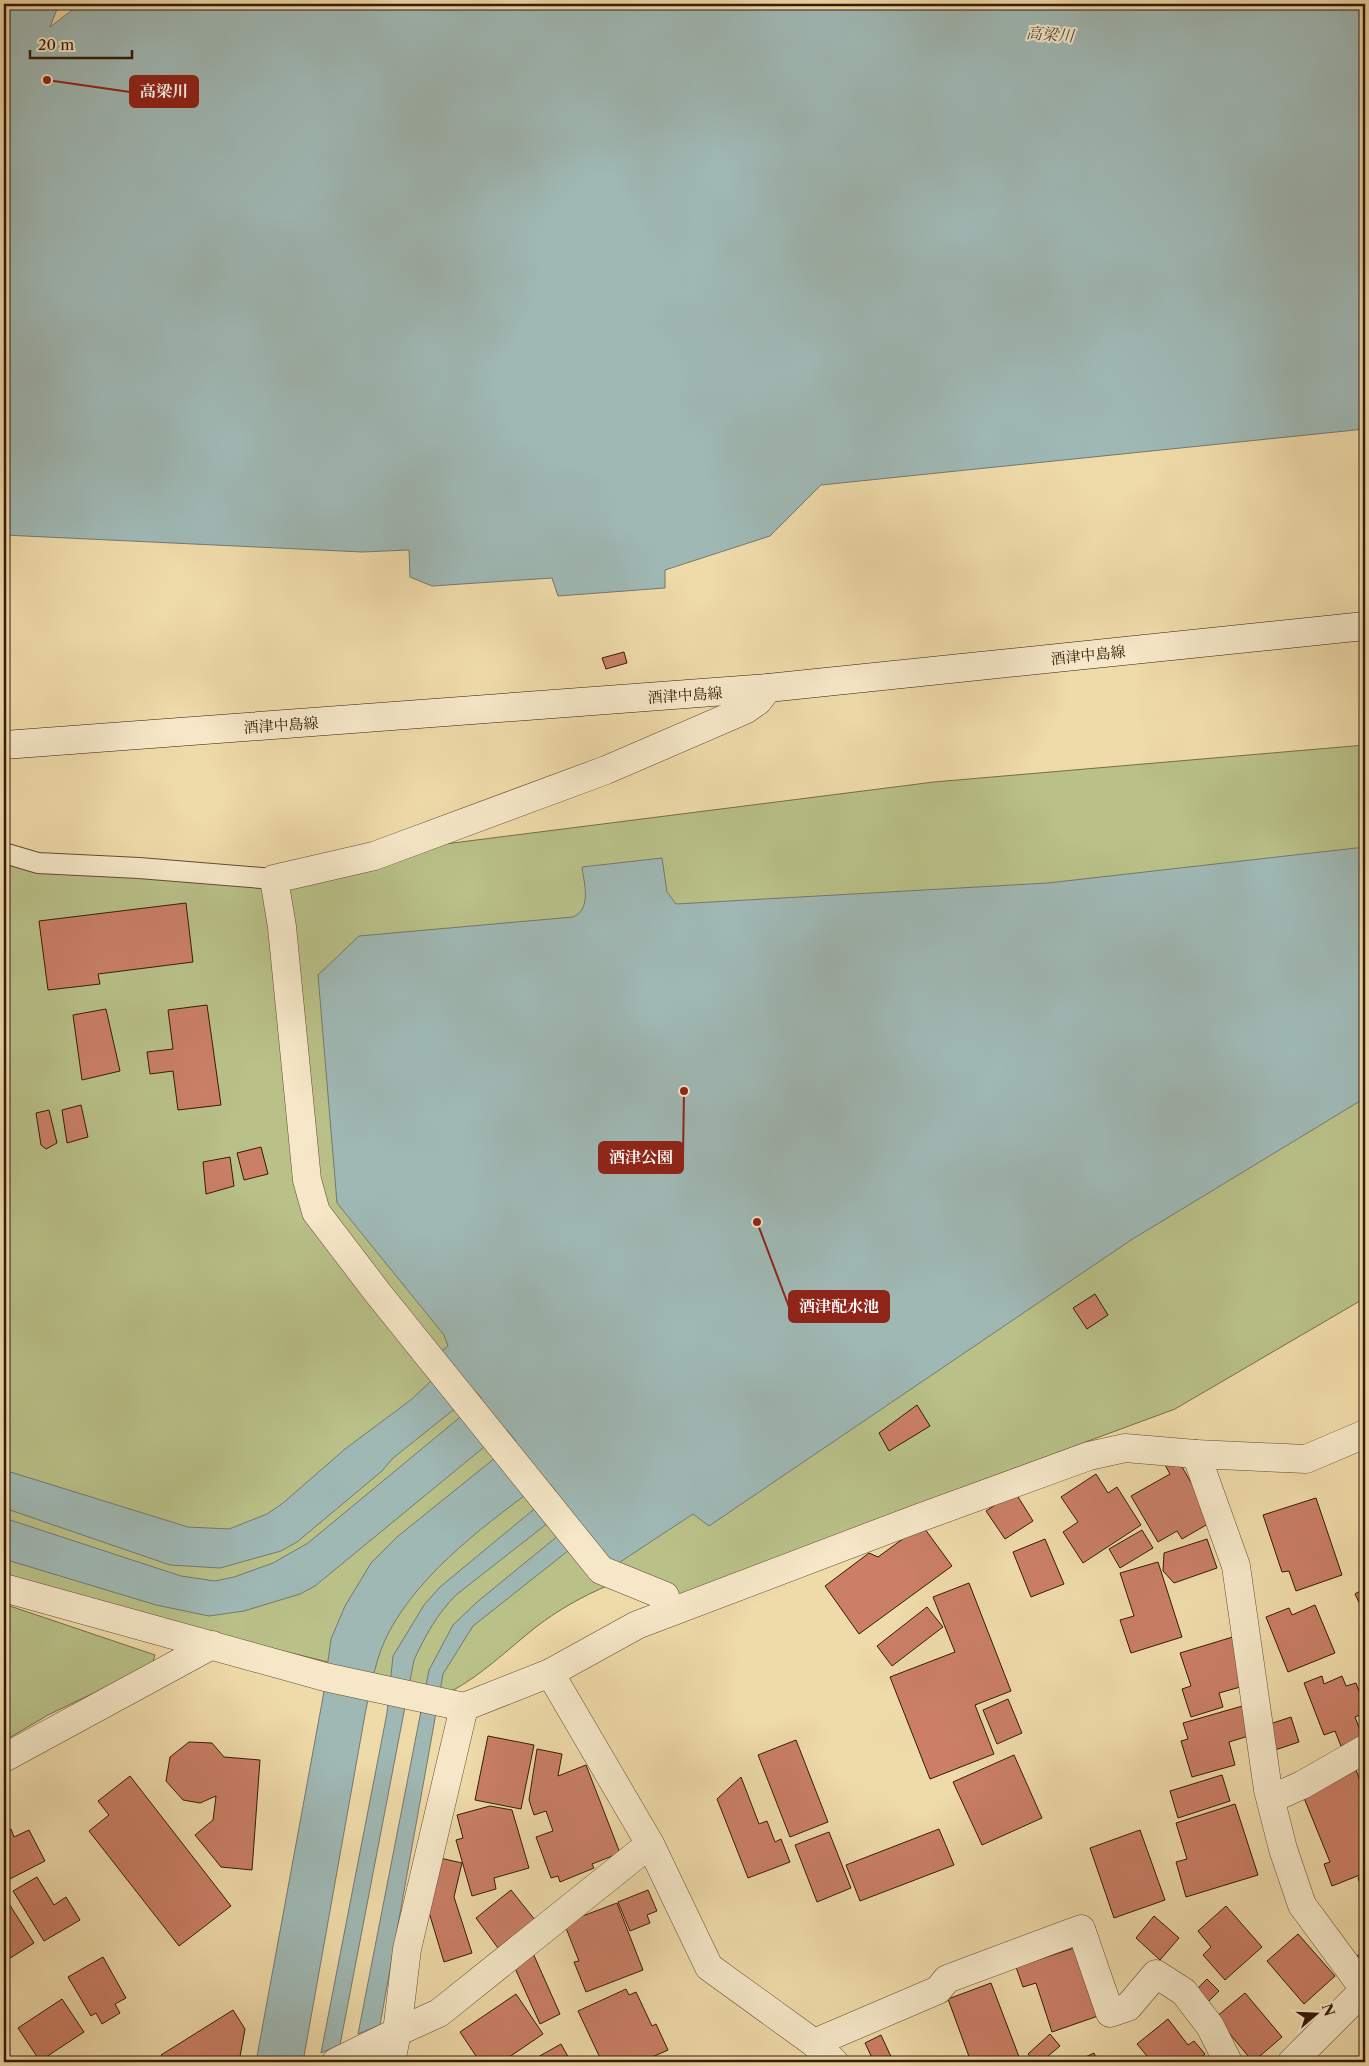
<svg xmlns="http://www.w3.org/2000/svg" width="1369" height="2066" font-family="'Libre Caslon Text','Noto Serif JP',serif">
  <rect width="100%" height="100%" fill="#efdaa9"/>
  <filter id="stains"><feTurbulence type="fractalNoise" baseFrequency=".004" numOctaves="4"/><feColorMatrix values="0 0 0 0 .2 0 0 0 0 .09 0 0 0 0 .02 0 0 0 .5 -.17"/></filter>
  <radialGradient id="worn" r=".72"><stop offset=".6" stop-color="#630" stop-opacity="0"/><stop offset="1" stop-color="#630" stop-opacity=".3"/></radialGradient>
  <!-- green -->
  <g fill="#b9c088" stroke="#766e47">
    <path d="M 1365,745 L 1365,1298 L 1175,1409 L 961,1488 L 667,1602 L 609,1585 C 583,1596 558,1610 536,1627 C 507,1650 482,1675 450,1692 L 206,1632 L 4,1574 L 4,863 L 248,882 L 429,846 L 934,782 Z"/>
    <polygon points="4,1604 155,1655 152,1665 48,1715 4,1741"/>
  </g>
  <!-- water -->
  <g fill="#9fb8b4" stroke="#74796e">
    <polygon points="4,4 59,4 50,27 80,4 1365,4 1365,429 821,485 770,536 665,570 665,588 558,596 552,578 432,586 410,577 409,550 362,552 4,535"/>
    <path d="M 1365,847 L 1365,1098 L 1131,1240 L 709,1526 L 693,1514 L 614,1566 L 588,1535 L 473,1626 L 443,1674 L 380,2025 L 358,2034 L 429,1670 L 453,1625 L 477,1602 L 576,1521 L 567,1508 L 456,1595 C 437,1614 425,1636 414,1660 L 340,2045 L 321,2053 L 387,1713 L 393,1656 L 424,1605 L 440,1587 L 556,1491 L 546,1480 C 491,1520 421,1571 389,1632 C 376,1656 372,1683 366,1709 L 303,2062 L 256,2062 L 323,1697 L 331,1639 L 345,1606 L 371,1563 L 397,1537 L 516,1441 L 506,1429 L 315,1586 L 300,1594 L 244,1611 L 209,1616 L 156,1605 L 4,1559 L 4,1518 L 181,1576 L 215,1581 L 234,1577 L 273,1563 L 308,1543 L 482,1399 L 476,1392 L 393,1458 L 382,1471 L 297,1542 L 281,1551 L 220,1568 L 170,1565 L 4,1508 L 4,1470 L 188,1527 L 229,1529 L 267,1514 L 283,1503 L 345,1449 L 412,1399 L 434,1378 L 443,1350 L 448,1346 L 444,1335 L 337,1203 L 318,975 L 359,936 L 573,917 C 592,909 584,883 582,867 L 662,858 L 667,892 L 676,904 L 1048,883 Z"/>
  </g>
  <!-- building -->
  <g fill="#ca7f66" stroke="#341b06">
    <polygon points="624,652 627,663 606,669 602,658"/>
    <polygon points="186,903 193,962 98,974 100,984 48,990 39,921"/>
    <polygon points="207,1005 221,1105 178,1110 173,1071 150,1074 147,1052 173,1049 168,1010"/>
    <polygon points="106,1009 120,1071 82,1080 73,1015"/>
    <polygon points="81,1105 88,1137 67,1143 62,1110"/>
    <polygon points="49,1110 57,1143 46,1149 41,1145 36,1113"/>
    <polygon points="261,1147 268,1174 244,1180 237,1153"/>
    <polygon points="230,1157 234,1186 206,1194 203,1162"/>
    <polygon points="1095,1294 1108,1315 1087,1329 1073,1308"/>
    <polygon points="917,1405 930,1426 889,1451 879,1433"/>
    <polygon points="1177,1458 1213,1521 1182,1539 1177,1531 1158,1542 1131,1496 1170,1474 1165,1465"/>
    <polygon points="1096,1474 1108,1493 1117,1487 1141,1525 1083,1563 1063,1532 1078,1522 1061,1497"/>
    <polygon points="1015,1492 1033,1521 1005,1539 986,1511"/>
    <polygon points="1316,1498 1342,1575 1296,1591 1289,1571 1282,1572 1263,1515"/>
    <polygon points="922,1525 952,1566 859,1634 825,1586 869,1553 878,1557"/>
    <polygon points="1142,1530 1153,1548 1120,1568 1109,1549"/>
    <polygon points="1045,1539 1064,1584 1031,1597 1013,1552"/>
    <polygon points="1207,1539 1217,1568 1174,1583 1163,1571 1164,1553"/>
    <polygon points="1158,1562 1182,1637 1131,1653 1120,1620 1134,1616 1120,1573"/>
    <polygon points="969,1583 1011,1691 975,1705 994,1754 930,1779 890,1677 955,1652 933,1597"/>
    <polygon points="1365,1588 1365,1615 1355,1594"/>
    <polygon points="1315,1605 1335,1653 1288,1672 1266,1617 1289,1608 1292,1615"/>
    <polygon points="927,1607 943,1627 892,1666 877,1646"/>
    <polygon points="1236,1636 1251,1684 1219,1693 1223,1707 1191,1717 1182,1689 1191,1686 1180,1653"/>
    <polygon points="1322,1676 1324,1684 1342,1676 1346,1686 1356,1683 1365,1708 1365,1713 1355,1717 1363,1738 1341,1746 1335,1731 1324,1735 1304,1683"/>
    <polygon points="1008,1699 1022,1733 997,1744 983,1710"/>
    <polygon points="1246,1705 1255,1734 1229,1742 1235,1765 1192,1777 1181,1741 1188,1739 1183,1723"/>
    <polygon points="1291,1717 1299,1742 1275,1750 1267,1725"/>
    <polygon points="488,1736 534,1745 521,1809 475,1800"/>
    <polygon points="796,1740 828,1822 790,1837 758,1755"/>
    <polygon points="189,1742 212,1743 224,1757 260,1760 252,1870 221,1867 195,1835 213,1820 216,1796 200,1803 183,1800 166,1781 170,1757"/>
    <polygon points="537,1749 562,1754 558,1776 586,1765 620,1853 592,1864 594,1868 560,1882 558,1876 551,1878 536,1837 553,1831 546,1811 534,1815 529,1800"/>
    <polygon points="1014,1755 1042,1818 982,1845 953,1782"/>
    <polygon points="1356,1770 1365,1793 1365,1873 1332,1886 1324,1864 1330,1862 1302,1793"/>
    <polygon points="1222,1775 1230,1801 1178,1818 1170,1791"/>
    <polygon points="130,1776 231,1906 179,1946 89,1831 109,1815 98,1801"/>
    <polygon points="741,1777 759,1824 767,1821 775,1842 781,1839 790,1862 748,1878 717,1799"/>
    <polygon points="1235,1804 1258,1875 1186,1897 1176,1862 1187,1859 1176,1823"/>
    <polygon points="490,1806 512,1810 529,1868 494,1878 496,1889 472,1896 456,1840 463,1838 457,1815"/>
    <polygon points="11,1829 14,1837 29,1830 45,1861 4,1882 4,1833"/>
    <polygon points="939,1829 954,1865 860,1901 846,1865"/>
    <polygon points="1140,1830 1165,1900 1114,1918 1090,1848"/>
    <polygon points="829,1832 851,1888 817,1902 795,1845"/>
    <polygon points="440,1858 462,1863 454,1897 472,1953 444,1962 428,1909"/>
    <polygon points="1365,1875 1365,1898 1358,1878"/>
    <polygon points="37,1877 54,1905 66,1897 80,1920 44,1941 13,1891"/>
    <polygon points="511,1890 535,1920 498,1948 476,1918"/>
    <polygon points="648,1890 657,1911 647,1915 650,1923 630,1931 618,1902"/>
    <polygon points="4,1896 34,1943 4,1962"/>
    <polygon points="617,1903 643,1970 586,1992 574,1962 579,1961 564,1923"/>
    <polygon points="1226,1906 1262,1947 1225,1980 1203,1955 1211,1947 1198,1931"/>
    <polygon points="1154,1916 1179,1938 1160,1960 1136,1938"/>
    <polygon points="1298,1934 1335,1976 1304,2004 1267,1961"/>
    <polygon points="1074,1948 1098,2016 1052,2032 1036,1983 1023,1987 1016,1967"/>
    <polygon points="532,1951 560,2014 540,2024 514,1966"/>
    <polygon points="1365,1952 1365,1979 1352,1958"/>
    <polygon points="103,1957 126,1998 115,2004 120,2013 102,2024 96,2013 91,2016 68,1977"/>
    <polygon points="1207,1979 1219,1991 1207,2003 1195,1991"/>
    <polygon points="991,1983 1021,2062 971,2062 948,1999"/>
    <polygon points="626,1989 629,1995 636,1992 652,2026 656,2024 668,2050 641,2062 602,2062 578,2011"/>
    <polygon points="1245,1993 1282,2037 1253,2062 1216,2017"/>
    <polygon points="516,1994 543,2034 502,2062 480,2062 460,2032"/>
    <polygon points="62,1999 84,2032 40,2061 18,2028"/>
    <polygon points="233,2010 245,2029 239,2062 166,2062 161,2055"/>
    <polygon points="1168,2019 1188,2045 1194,2041 1205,2054 1196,2062 1152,2062 1137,2044"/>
    <polygon points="1050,2034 1060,2046 1041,2062 1035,2062 1028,2054"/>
    <polygon points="881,2035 893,2061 892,2062 874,2062 865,2043"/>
    <polygon points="561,2044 571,2062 529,2062"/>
    <polygon points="1094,2053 1098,2062 1078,2062 1077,2061"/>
  </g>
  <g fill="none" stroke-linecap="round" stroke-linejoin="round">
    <defs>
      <polyline id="lane" points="4,853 38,863 139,868 274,879"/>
      <g id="street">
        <polyline points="1196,1454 1236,1566 1268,1790 1283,1849 1302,1905 1364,1989"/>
        <polyline points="4,1588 325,1677 464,1707 550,1673 637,1625 916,1519 1089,1456 1125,1448 1196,1454 1306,1459 1365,1434"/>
        <polyline points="665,1596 601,1570 377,1292 316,1212 307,1180 282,927 274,879 374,856 606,770 745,710 758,701 768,688"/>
        <polyline points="550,1673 650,1844 709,1967 814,2043 834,2062"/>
        <polyline points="4,1758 212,1645"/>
        <polyline points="1271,1799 1302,1785 1365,1749"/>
        <polyline points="814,2043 938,1990 947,1979 1081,1929 1110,2013 1128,2007 1156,1974 1184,1992 1210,2026 1228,2062"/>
        <polyline points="336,2062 397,2032 407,1949 464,1707"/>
        <polyline points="391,2062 397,2032 439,2013 650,1844"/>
        <polyline points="1292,2062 1365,1989"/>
      </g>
      <polyline id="secondary" points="4,745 768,688 1365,626"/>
    </defs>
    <!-- lane casing -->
    <use href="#lane" stroke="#634b2f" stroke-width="22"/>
    <!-- street casing -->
    <use href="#street" stroke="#634b2f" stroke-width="29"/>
    <!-- secondary casing -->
    <use href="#secondary" stroke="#341b06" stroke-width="29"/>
    <!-- lane -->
    <use href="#lane" stroke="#f5e7c7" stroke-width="20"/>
    <!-- street -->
    <use href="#street" stroke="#f5e7c7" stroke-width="28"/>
    <!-- secondary -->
    <use href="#secondary" stroke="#f5e7c7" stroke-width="28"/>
  </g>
  <g text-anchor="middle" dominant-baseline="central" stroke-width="4" stroke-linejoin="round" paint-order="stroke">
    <!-- street labels -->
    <g font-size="15" fill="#341b06" stroke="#f5e7c7">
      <text transform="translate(1088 655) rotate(-6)">酒津中島線</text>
      <text transform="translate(685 695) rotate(-4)">酒津中島線</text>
      <text transform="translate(281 725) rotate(-4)">酒津中島線</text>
    </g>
    <!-- water labels -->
    <g font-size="16" font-style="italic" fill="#544a3a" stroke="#f5e7c7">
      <text transform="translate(1050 34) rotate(4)">高梁川</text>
    </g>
  </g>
  <!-- callouts -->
  <path fill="none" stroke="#8f2418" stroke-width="2" d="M47 80L130 92M684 1091L683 1157M757 1222L789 1307"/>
  <g fill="#8f2418" stroke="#f5e7c7" stroke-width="2">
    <circle cx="47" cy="80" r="5"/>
    <circle cx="684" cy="1091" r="5"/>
    <circle cx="757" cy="1222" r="5"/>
  </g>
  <g fill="#8f2418" stroke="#8f2418" stroke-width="2">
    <rect x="130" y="76" width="68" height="31" rx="5"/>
    <rect x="599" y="1142" width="84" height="31" rx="5"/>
    <rect x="789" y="1291" width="100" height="31" rx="5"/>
  </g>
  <g font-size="16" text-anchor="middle" font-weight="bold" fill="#fff">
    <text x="164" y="97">高梁川</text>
    <text x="641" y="1163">酒津公園</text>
    <text x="839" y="1312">酒津配水池</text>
  </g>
  <!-- margin -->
  <rect width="1369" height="2066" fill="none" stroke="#efdaa9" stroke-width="20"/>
  <rect x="5" y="5" width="1359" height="2056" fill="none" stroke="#341b06" stroke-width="2.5"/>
  <rect x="10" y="10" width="1349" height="2046" fill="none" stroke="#341b06"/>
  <!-- north arrow -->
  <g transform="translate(1316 2014) rotate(71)" stroke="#f5e7c7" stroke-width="4" paint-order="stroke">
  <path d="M0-4L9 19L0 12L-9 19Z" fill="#341b06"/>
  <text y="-8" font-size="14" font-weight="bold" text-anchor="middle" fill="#341b06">N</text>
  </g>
  <!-- scale -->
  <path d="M30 50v8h102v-8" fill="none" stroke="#341b06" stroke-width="2.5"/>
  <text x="38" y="50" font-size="15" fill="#341b06" stroke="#f5e7c7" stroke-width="4" paint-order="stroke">20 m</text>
  <rect width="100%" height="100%" filter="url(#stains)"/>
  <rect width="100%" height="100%" fill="url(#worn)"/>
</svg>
